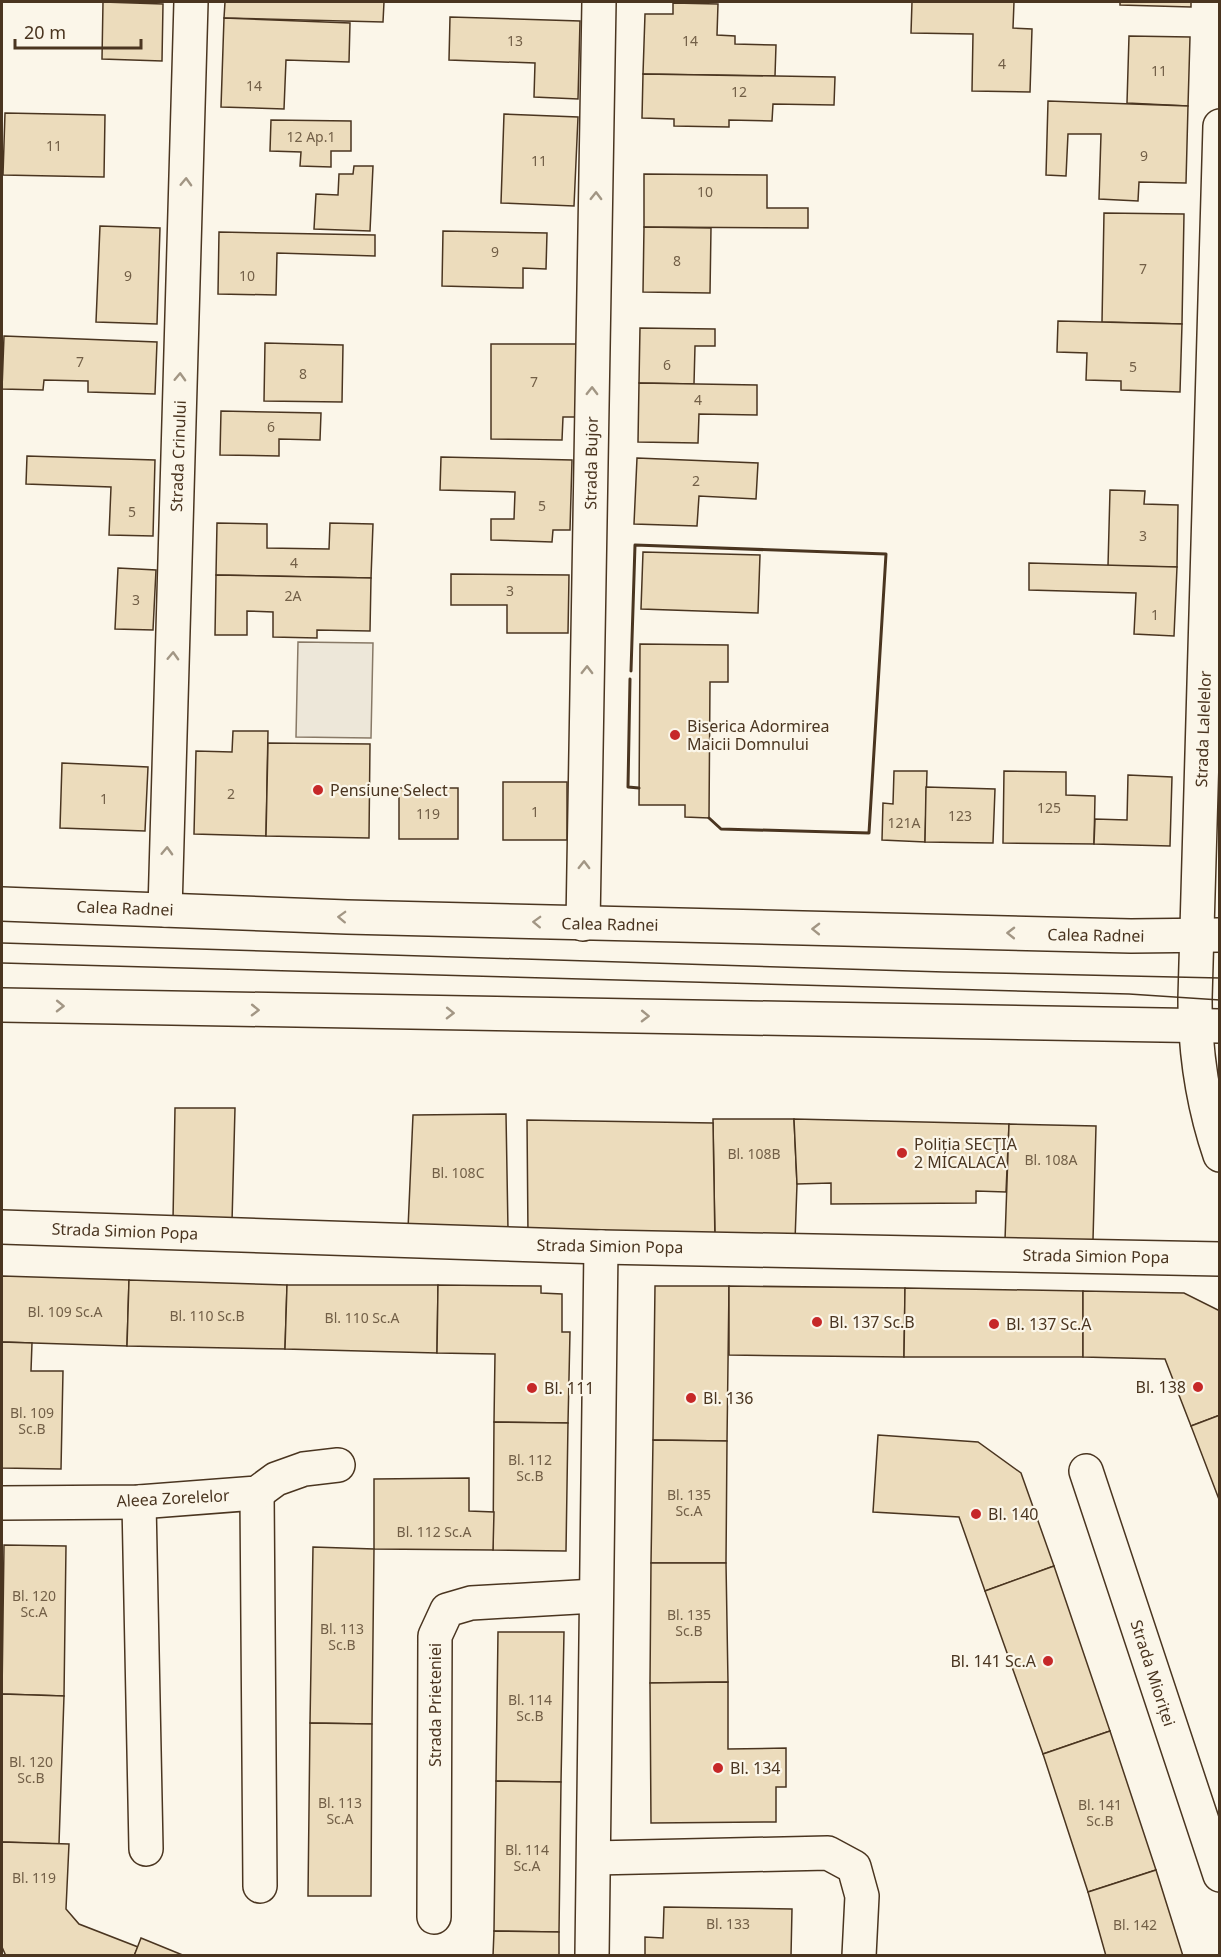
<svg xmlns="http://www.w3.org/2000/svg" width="1221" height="1957" font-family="'Noto Sans',sans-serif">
  <rect width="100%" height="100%" fill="#fbf6e9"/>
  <!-- parking -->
  <polygon fill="#ede7d9" stroke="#887966" stroke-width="1.5" points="298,642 373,643 371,738 296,737"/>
  <!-- building -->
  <g fill="#ecdcbc" stroke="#4a3520" stroke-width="1.5">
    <polygon points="103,2 163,4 162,61 102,59"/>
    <polygon points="225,2 384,2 383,22 224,18"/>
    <polygon points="912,2 1014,2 1013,28 1032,29 1030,92 972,91 973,34 911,33"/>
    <polygon points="1120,2 1191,2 1191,7 1120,5"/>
    <polygon points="673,3 718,4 717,35 735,36 735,44 776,45 775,76 643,74 645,14 673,14"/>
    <polygon points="450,17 580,21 578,99 534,97 535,63 449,60"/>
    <polygon points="224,18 350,23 349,62 286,60 284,109 221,107"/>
    <polygon points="1129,36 1190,37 1188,106 1127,103"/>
    <polygon points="643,74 835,77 834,105 773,104 772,121 729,120 729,127 674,126 674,119 642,118"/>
    <polygon points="1048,101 1188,106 1186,183 1139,182 1138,201 1099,199 1101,134 1068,134 1066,176 1046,175"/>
    <polygon points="5,113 105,115 104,177 3,175"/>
    <polygon points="504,114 578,117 574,206 501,203"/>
    <polygon points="271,120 351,121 351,151 331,151 331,167 300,166 301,152 270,151"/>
    <polygon points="354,166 373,166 370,231 314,229 316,194 338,195 339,174 353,174"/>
    <polygon points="644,174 767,175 767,208 808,208 808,228 644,227"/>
    <polygon points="1104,213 1184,214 1182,324 1102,322"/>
    <polygon points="100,226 160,228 157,324 96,322"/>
    <polygon points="644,227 711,228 710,293 643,292"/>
    <polygon points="443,231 547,233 546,269 523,268 523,288 442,286"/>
    <polygon points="219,232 375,235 375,256 277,253 276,295 218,294"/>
    <polygon points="1058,321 1182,324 1180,392 1121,390 1121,381 1086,380 1087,353 1057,352"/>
    <polygon points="640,328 715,329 715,346 695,346 694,384 639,383"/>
    <polygon points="4,336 157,342 155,394 88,392 88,381 44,380 43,390 2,389"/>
    <polygon points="265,343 343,345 342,402 264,401"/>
    <polygon points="491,344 577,344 577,417 563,417 562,440 491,439"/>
    <polygon points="639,383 757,385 757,415 699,414 698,443 638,442"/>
    <polygon points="221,411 321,413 320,440 279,439 279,456 220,455"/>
    <polygon points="27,456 155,460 153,536 109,535 111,487 26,484"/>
    <polygon points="441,457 572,460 570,530 553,530 552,542 491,540 491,519 514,519 515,492 440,490"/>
    <polygon points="637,458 758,463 756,499 699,496 697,526 634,524"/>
    <polygon points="1110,490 1145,491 1144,504 1178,505 1177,567 1108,566"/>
    <polygon points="217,523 267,524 267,548 329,549 330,523 373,524 371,578 216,575"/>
    <polygon points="643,552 760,555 758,613 641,609"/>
    <polygon points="1029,563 1177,567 1174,636 1134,634 1136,593 1029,590"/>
    <polygon points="118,568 156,570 153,630 115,629"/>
    <polygon points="451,574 569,575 568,633 507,633 507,605 451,605"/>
    <polygon points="216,575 371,578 370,631 317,630 317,638 273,637 273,612 247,611 247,635 215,635"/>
    <polygon points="640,644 728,645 728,682 710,682 709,818 685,817 685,805 639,805"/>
    <polygon points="233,731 268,731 266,836 194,834 196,751 232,752"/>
    <polygon points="268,743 370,744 369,838 266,836"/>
    <polygon points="62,763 148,767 145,831 60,828"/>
    <polygon points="894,771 927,771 925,842 882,840 883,803 893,804"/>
    <polygon points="1004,771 1066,772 1066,795 1095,796 1094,844 1003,843"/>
    <polygon points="1128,775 1172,777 1170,846 1094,844 1095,819 1127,820"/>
    <rect x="503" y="782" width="64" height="58"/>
    <polygon points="926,787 995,789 993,843 925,842"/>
    <rect x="399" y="788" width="59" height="51"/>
    <polygon points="175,1108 235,1108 232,1222 173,1220"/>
    <polygon points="506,1114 508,1230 408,1229 413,1115"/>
    <polygon points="713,1119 794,1119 797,1184 795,1241 715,1242"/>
    <polygon points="794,1119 1009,1124 1006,1192 976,1191 976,1203 831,1204 831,1183 797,1184"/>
    <polygon points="527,1120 713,1123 715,1242 528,1235"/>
    <polygon points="1009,1124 1096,1126 1093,1240 1005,1240"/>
    <polygon points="2,1276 129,1280 127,1346 2,1342"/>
    <polygon points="129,1280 287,1285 285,1349 127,1346"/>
    <polygon points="287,1285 438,1285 437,1353 285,1349"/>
    <polygon points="438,1285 541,1286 541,1293 562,1294 562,1332 570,1332 568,1423 494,1422 495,1354 437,1353"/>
    <polygon points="655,1286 729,1286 727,1441 653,1440"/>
    <polygon points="729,1286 905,1288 904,1357 729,1355"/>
    <polygon points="905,1288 1083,1291 1083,1357 904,1357"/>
    <polygon points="1083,1291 1184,1293 1220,1311 1220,1415 1191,1426 1165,1359 1083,1357"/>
    <polygon points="2,1342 32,1343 31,1371 63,1371 61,1469 2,1468"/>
    <polygon points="1220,1415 1220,1502 1191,1426"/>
    <polygon points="494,1422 568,1423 566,1551 493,1550"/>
    <polygon points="878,1435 978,1442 1021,1473 1054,1566 985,1591 959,1517 873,1512"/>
    <polygon points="653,1440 727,1441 726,1563 651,1563"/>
    <polygon points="469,1478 469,1511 494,1512 493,1550 374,1549 374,1479"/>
    <polygon points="4,1545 66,1546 64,1696 2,1694"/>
    <polygon points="313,1547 374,1549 372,1724 310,1723"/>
    <polygon points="651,1563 726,1563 728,1682 650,1683"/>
    <polygon points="1054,1566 1110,1731 1043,1754 985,1591"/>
    <polygon points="498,1632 564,1632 561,1782 496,1781"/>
    <polygon points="728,1682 728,1749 786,1748 786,1787 776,1787 776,1822 651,1823 650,1683"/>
    <polygon points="2,1694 64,1696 59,1844 2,1842"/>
    <polygon points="310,1723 372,1724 371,1896 308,1896"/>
    <polygon points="1110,1731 1156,1870 1088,1892 1043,1754"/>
    <polygon points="496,1781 561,1782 559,1932 494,1931"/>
    <polygon points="2,1842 69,1844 66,1909 79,1924 138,1947 134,1956 6,1956 2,1947"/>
    <polygon points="1156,1870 1183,1956 1106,1956 1088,1892"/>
    <polygon points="664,1907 792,1909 791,1956 645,1956 645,1937 663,1938"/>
    <polygon points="494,1931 559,1932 559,1956 493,1956"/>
    <polygon points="141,1938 185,1956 134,1956"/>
  </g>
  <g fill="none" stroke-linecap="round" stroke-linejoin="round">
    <defs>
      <g id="minor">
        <path d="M 1220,126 L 1195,999 C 1195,1051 1203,1105 1220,1155"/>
        <polyline points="165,910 191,2"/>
        <polyline points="583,924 599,2"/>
        <polyline points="2,1227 601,1247 1220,1259"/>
        <polyline points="1086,1471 1220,1875"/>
        <polyline points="257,1493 260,1886"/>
        <polyline points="139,1502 146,1849"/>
        <polyline points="2,1503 139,1502 257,1493 276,1479 304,1469 338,1465"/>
        <polyline points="594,1858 828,1853 854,1867 862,1896 859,1956"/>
        <polyline points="434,1917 435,1636 447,1610 471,1603 595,1596"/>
        <polyline points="592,1956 601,1247"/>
      </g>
      <g id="major">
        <polyline points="2,904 347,917 1131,936 1220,935"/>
        <polyline points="2,1005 1220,1026"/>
      </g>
    </defs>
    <!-- minor casing -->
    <use href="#minor" stroke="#4a3520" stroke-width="36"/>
    <!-- major casing -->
    <use href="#major" stroke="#4a3520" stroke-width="36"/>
    <!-- minor -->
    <use href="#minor" stroke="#fbf6e9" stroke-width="33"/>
    <!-- major -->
    <use href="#major" stroke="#fbf6e9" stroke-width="33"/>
    <!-- tram -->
    <g stroke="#4a3520" stroke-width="1.5">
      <polyline points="2,943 944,972 1220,978"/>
      <polyline points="2,963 1129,994 1220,1000"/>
    </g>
    <!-- wall -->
    <g stroke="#4a3520" stroke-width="3">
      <polyline points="631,671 635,545 886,554 869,833 721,829 709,818"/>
      <polyline points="630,679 628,787 639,788"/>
    </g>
  </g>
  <!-- one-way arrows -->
  <defs><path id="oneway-chevron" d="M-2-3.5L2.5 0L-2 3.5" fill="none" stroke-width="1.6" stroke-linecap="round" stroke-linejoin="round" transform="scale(1.5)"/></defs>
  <g stroke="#a29684">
    <use href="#oneway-chevron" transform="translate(186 182) rotate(-88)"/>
    <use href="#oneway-chevron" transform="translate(596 196) rotate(-89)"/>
    <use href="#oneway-chevron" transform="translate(180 377) rotate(-88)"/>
    <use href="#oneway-chevron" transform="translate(592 391) rotate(-89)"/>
    <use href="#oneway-chevron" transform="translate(173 656) rotate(-88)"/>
    <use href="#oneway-chevron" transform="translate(587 670) rotate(-89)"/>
    <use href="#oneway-chevron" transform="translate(167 851) rotate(-88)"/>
    <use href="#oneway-chevron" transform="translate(584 865) rotate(-89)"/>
    <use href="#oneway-chevron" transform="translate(342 917) rotate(-178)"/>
    <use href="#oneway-chevron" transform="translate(537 922) rotate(-178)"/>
    <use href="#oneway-chevron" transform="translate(816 929) rotate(-179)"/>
    <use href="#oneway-chevron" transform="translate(1011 933) rotate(-179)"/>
    <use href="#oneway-chevron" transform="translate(60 1006) rotate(1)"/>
    <use href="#oneway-chevron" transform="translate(255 1010) rotate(1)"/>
    <use href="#oneway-chevron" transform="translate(450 1013) rotate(1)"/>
    <use href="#oneway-chevron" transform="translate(645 1016) rotate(1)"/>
  </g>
  <!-- markers -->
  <g fill="#c62828" stroke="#fbf6e9" stroke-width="2">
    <circle cx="675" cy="735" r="6"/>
    <circle cx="318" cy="790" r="6"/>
    <circle cx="902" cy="1153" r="6"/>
    <circle cx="817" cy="1322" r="6"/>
    <circle cx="994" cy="1324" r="6"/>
    <circle cx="1198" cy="1387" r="6"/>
    <circle cx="532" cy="1388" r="6"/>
    <circle cx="691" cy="1398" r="6"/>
    <circle cx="976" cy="1514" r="6"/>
    <circle cx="1048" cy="1661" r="6"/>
    <circle cx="718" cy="1768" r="6"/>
  </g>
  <g text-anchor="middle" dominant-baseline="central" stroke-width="4.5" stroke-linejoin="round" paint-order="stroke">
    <!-- number labels -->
    <g font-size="14" fill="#725f47">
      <text x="515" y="40">13</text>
      <text x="690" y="40">14</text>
      <text x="1002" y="63">4</text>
      <text x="1159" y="70">11</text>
      <text x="254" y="85">14</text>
      <text x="739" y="91">12</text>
      <text x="311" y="136">12 Ap.1</text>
      <text x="54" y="145">11</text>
      <text x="1144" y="155">9</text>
      <text x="539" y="160">11</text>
      <text x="705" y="191">10</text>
      <text x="495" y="251">9</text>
      <text x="677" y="260">8</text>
      <text x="1143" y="268">7</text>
      <text x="128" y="275">9</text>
      <text x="247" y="275">10</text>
      <text x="80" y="361">7</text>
      <text x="667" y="364">6</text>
      <text x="1133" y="366">5</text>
      <text x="303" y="373">8</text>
      <text x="534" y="381">7</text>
      <text x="698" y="399">4</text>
      <text x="271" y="426">6</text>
      <text x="696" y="480">2</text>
      <text x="542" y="505">5</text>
      <text x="132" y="511">5</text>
      <text x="1143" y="535">3</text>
      <text x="294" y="562">4</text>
      <text x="510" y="590">3</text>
      <text x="293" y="595">2A</text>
      <text x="136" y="599">3</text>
      <text x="1155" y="614">1</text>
      <text x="231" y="793">2</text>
      <text x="104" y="798">1</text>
      <text x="1049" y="807">125</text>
      <text x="535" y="811">1</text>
      <text x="428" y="813">119</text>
      <text x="960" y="815">123</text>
      <text x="904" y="822">121A</text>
      <text x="754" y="1153">Bl. 108B</text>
      <text x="1051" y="1159">Bl. 108A</text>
      <text x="458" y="1172">Bl. 108C</text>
      <text x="65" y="1311">Bl. 109 Sc.A</text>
      <text x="207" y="1315">Bl. 110 Sc.B</text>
      <text x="362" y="1317">Bl. 110 Sc.A</text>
      <text x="32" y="1412">Bl. 109<tspan x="32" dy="16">Sc.B</tspan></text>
      <text x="530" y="1459">Bl. 112<tspan x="530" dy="16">Sc.B</tspan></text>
      <text x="689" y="1494">Bl. 135<tspan x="689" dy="16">Sc.A</tspan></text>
      <text x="434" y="1531">Bl. 112 Sc.A</text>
      <text x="34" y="1595">Bl. 120<tspan x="34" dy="16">Sc.A</tspan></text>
      <text x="689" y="1614">Bl. 135<tspan x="689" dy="16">Sc.B</tspan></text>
      <text x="342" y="1628">Bl. 113<tspan x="342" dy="16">Sc.B</tspan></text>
      <text x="530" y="1699">Bl. 114<tspan x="530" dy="16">Sc.B</tspan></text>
      <text x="31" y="1761">Bl. 120<tspan x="31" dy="16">Sc.B</tspan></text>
      <text x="340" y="1802">Bl. 113<tspan x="340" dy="16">Sc.A</tspan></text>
      <text x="1100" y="1804">Bl. 141<tspan x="1100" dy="16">Sc.B</tspan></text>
      <text x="527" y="1849">Bl. 114<tspan x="527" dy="16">Sc.A</tspan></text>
      <text x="34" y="1877">Bl. 119</text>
      <text x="728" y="1923">Bl. 133</text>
      <text x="1135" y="1924">Bl. 142</text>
    </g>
    <!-- street labels -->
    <g font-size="16" fill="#4a3520" stroke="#fbf6e9">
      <text transform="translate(178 456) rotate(-88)">Strada Crinului</text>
      <text transform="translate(591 463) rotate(-89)">Strada Bujor</text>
      <text transform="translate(1203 729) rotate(-88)">Strada Lalelelor</text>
      <text transform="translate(125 908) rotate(2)">Calea Radnei</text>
      <text transform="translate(610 924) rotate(1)">Calea Radnei</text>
      <text transform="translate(1096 935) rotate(1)">Calea Radnei</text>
      <text transform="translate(125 1231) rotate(2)">Strada Simion Popa</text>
      <text transform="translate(610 1246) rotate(1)">Strada Simion Popa</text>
      <text transform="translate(1096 1256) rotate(1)">Strada Simion Popa</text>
      <text transform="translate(173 1498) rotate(-3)">Aleea Zorelelor</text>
      <text transform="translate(1153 1673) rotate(72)">Strada Mioriței</text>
      <text transform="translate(435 1705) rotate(-90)">Strada Prieteniei</text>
    </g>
    <!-- poi labels -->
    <g font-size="16" fill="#4a3520" stroke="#fbf6e9" text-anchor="start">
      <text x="687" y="726">Biserica Adormirea<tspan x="687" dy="18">Maicii Domnului</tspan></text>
      <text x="330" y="790">Pensiune Select</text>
      <text x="914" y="1144">Poliția SECŢIA<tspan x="914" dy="18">2 MICALACA</tspan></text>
      <text x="829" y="1322">Bl. 137 Sc.B</text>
      <text x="1006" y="1324">Bl. 137 Sc.A</text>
      <text x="1186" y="1387" text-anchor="end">Bl. 138</text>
      <text x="544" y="1388">Bl. 111</text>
      <text x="703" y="1398">Bl. 136</text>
      <text x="988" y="1514">Bl. 140</text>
      <text x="1036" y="1661" text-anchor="end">Bl. 141 Sc.A</text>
      <text x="730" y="1768">Bl. 134</text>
    </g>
  </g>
  <!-- border -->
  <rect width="1221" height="1957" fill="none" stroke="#4a3520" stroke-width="6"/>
  <!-- scale -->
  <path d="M15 39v9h126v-9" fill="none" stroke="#4a3520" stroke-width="3"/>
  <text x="24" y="39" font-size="18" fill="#4a3520" stroke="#fbf6e9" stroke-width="4.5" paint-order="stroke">20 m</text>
</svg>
